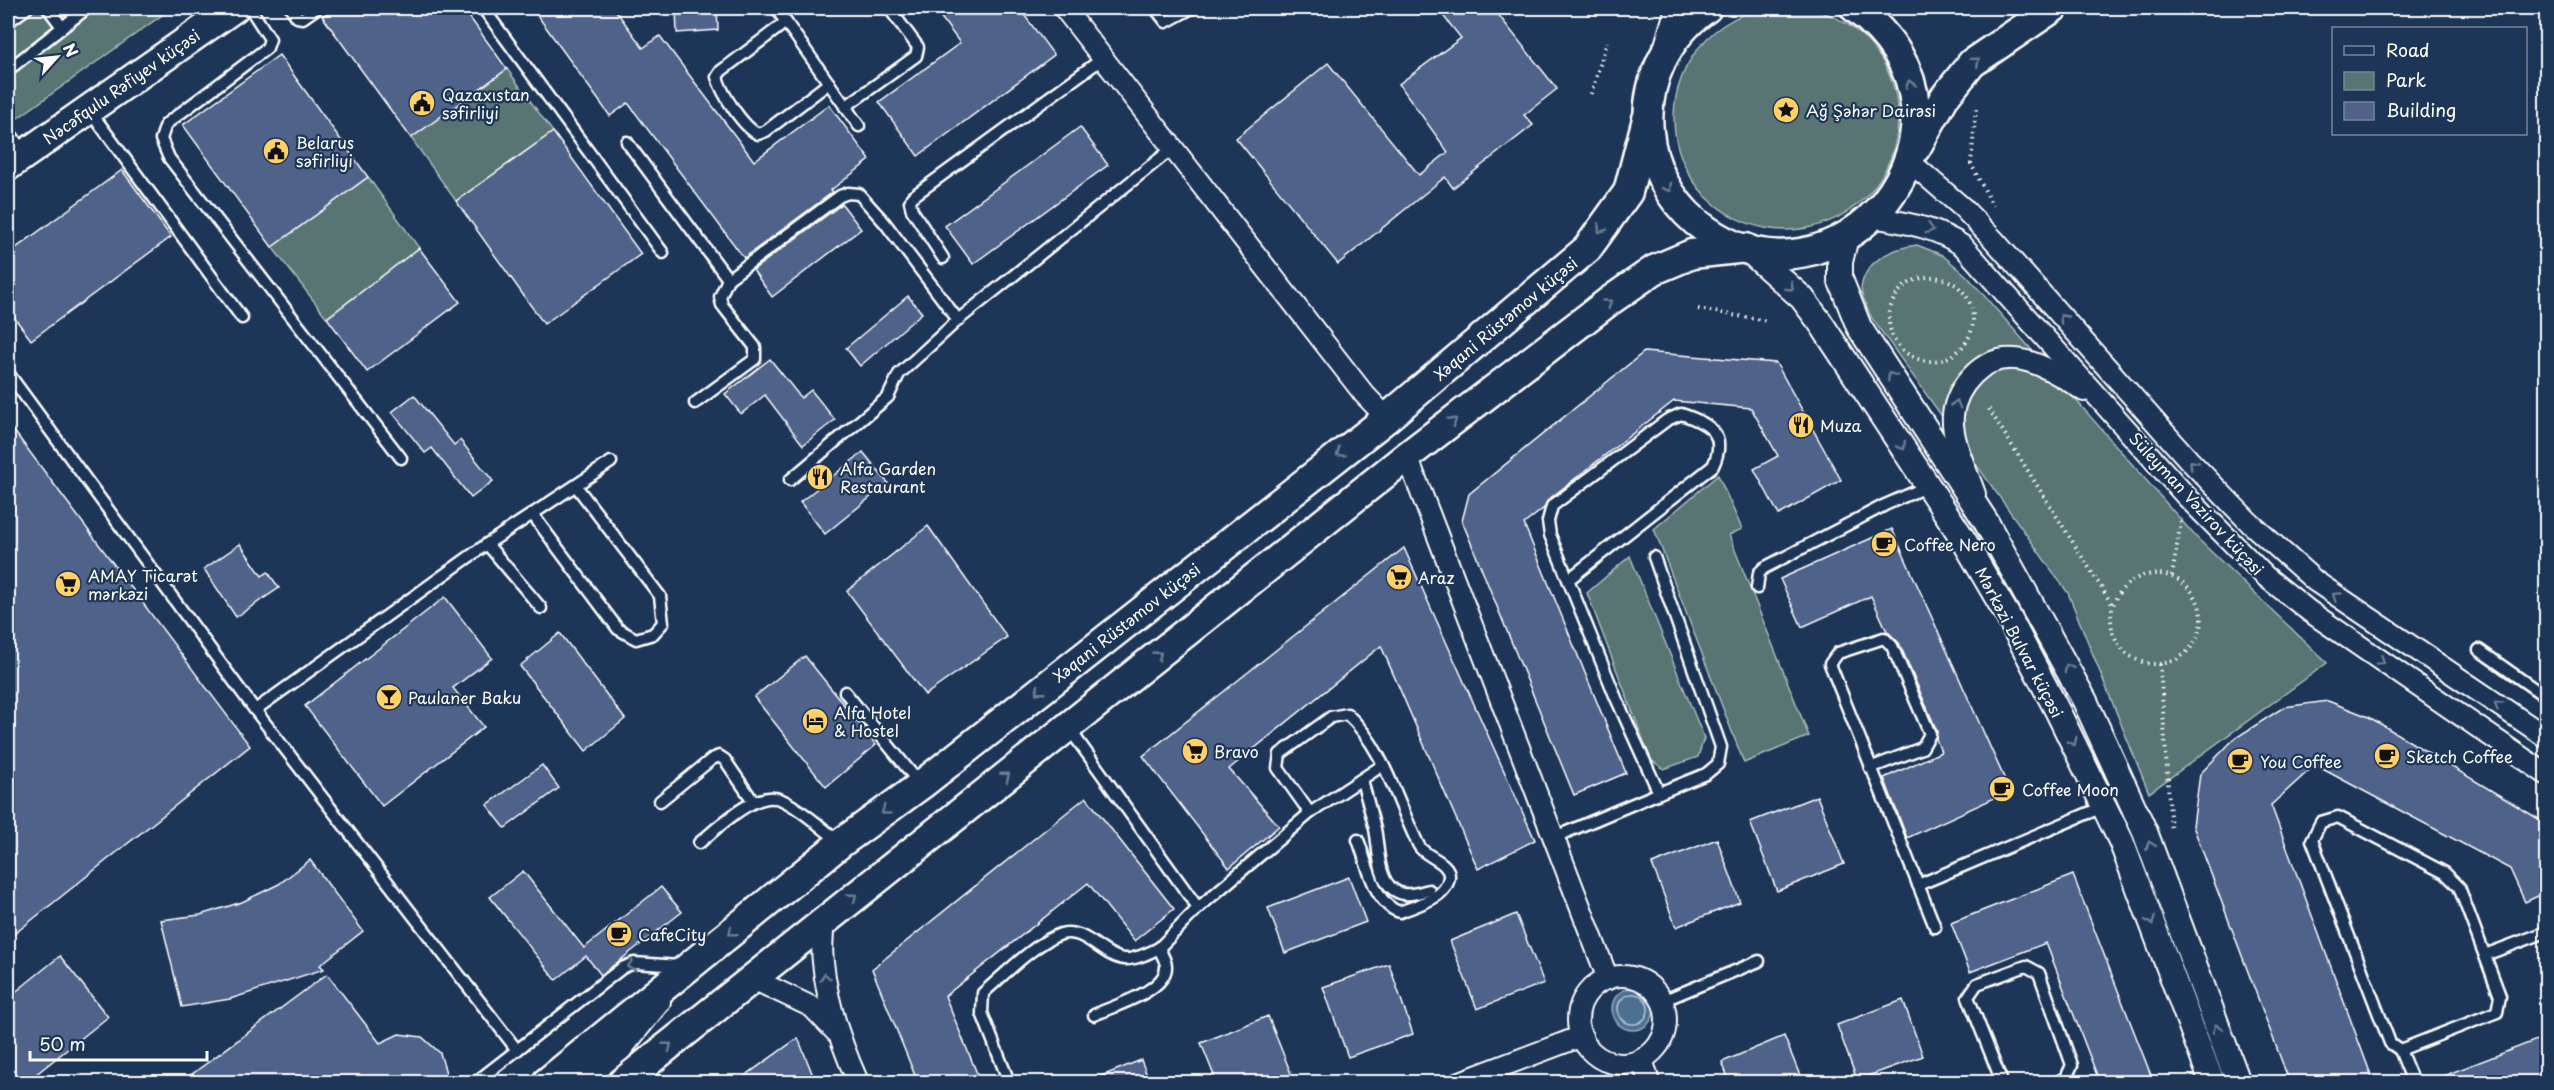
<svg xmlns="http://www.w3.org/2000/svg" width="2554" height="1090" font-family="'Playpen Sans',sans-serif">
  <rect width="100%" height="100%" fill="#1d3557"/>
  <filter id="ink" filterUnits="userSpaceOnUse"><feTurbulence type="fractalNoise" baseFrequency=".0167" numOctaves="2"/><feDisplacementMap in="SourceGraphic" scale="12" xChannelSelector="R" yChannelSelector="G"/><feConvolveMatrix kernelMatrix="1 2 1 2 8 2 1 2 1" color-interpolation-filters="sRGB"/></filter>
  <g filter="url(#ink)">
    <!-- green -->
    <g fill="#587573" stroke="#acbab9" stroke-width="1.5">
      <circle cx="1786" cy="118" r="112"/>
      <polygon points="8,8 172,8 8,125"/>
      <polygon points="507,69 553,132 456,201 411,138"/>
      <polygon points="368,177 419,248 327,318 272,247"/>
      <path d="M 1917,245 L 1942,255 L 1966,275 L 2196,537 L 2327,663 L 2149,793 L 2068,593 L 1871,317 C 1868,309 1861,297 1861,289 C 1864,261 1892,248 1917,245 Z"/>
      <polygon points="1718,475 1742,529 1729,535 1809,736 1744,763 1654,529"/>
      <polygon points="1630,556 1704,738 1698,757 1664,769 1651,760 1587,593"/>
    </g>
    <!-- water -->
    <circle fill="#4d6f92" stroke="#94a9be" stroke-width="1.5" cx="1633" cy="1009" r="21"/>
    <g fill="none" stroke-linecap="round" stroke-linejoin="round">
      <!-- shore -->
      <circle stroke="#b8c5d3" stroke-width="1.5" cx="1633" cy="1009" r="15"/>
    </g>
    <!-- building -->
    <g fill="#506289" stroke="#fff" stroke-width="1.5">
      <polygon points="335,8 463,8 507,69 411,138 322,16"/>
      <polygon points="532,8 614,8 643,48 660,36 754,161 829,105 870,160 831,190 833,192 744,258 628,103 610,116"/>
      <polygon points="676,8 717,8 718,30 677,33"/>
      <polygon points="934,8 1019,8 1054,55 918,156 879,102 960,43"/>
      <polygon points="1437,8 1493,8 1557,89 1524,115 1533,125 1453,188 1445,177 1338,264 1236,138 1328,63 1419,175 1448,152 1399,84 1461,38"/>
      <polygon points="279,55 368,177 272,247 183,125"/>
      <polygon points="1080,127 1108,165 973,264 945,226"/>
      <polygon points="553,132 641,254 544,324 456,201"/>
      <polygon points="122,170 171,237 31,340 8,309 8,254"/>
      <polygon points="842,204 861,229 772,297 753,270"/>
      <polygon points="419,248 460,302 367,372 327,318"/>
      <polygon points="908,296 922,313 860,366 846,348"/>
      <polygon points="1644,352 1776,363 1841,480 1779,515 1754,469 1778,456 1751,408 1674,401 1548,500 1544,508 1524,524 1626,773 1574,795 1462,521 1469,494"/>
      <polygon points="770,359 801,398 811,390 835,420 803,445 765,395 741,414 725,394"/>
      <polygon points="414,395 454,445 460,440 493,481 471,498 432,448 425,453 392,412"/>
      <polygon points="8,423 250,746 8,939"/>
      <polygon points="863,452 888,483 825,534 800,502"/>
      <polygon points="928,526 1007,637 925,695 847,591"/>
      <polygon points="1892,529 2010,791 1907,838 1884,778 1941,752 1936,739 1937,731 1899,643 1887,631 1871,596 1802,627 1780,579"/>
      <polygon points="240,544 262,576 268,572 279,588 236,617 204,569"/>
      <polygon points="1404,548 1535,840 1478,869 1381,646 1229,769 1279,826 1229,868 1143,756"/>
      <polygon points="445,597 492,658 453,688 484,727 382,806 305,706"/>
      <polygon points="560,633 625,719 586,751 520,666"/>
      <polygon points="805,656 876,745 826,787 754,697"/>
      <polygon points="2328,701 2369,717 2547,824 2547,892 2525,902 2510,869 2315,765 2271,805 2374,1083 2290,1083 2193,826 2200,774 2234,739 2284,707"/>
      <polygon points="542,765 559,788 505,828 487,805"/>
      <polygon points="1817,796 1844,864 1777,891 1750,822"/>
      <polygon points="1086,797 1174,909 1134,941 1088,883 945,996 981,1083 918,1083 872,969"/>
      <polygon points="1717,839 1740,902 1676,927 1652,864"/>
      <polygon points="310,860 363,931 320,965 324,969 230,999 182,1007 161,920 200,915 242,902 279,884"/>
      <polygon points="523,871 584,948 661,887 682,912 601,975 586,956 556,980 490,897"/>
      <polygon points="2073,875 2154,1083 2100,1083 2046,943 1970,972 1951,923"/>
      <polygon points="1349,877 1366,922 1285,953 1268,908"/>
      <polygon points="1516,914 1544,983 1477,1009 1450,941"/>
      <polygon points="60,956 108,1017 25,1083 8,1083 8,998"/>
      <polygon points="1389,964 1413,1034 1348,1057 1323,987"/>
      <polygon points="327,974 380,1043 399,1034 422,1037 440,1053 449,1083 180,1083"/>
      <polygon points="1903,1000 1923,1056 1857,1080 1837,1025"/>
      <polygon points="1268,1016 1292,1076 1276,1083 1217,1083 1201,1043"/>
      <polygon points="1784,1036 1803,1083 1730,1083 1722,1062"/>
      <polygon points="2547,1036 2547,1083 2430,1083 2430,1081"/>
      <polygon points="798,1038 816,1083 735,1083"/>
      <polygon points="1141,1060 1150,1083 1087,1083 1087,1082"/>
    </g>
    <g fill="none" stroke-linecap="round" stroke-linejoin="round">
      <defs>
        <g id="service">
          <polyline points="48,8 62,27"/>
          <polyline points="250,8 270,39 267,48 166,124 161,139 169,158 401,458"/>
          <polyline points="291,8 297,17 303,18 317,8"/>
          <polyline points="483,8 663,253"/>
          <polyline points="776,8 859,126"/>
          <polyline points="1155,8 1166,22 1192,8"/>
          <polyline points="8,22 27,8"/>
          <path d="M 786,22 L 721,71 L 717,77 C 722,94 743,127 758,134 L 766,131 L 829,83"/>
          <polyline points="8,70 87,8"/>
          <polyline points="845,107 916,56 918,47 889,8"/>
          <polyline points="90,111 242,318"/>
          <polyline points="8,130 24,153"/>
          <polyline points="627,142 728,279 840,196 848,193 859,194 885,223 958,320"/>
          <polyline points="943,258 912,210 910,202 912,197 1102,59"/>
          <polyline points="8,373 255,710 517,1050"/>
          <polyline points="695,403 755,359 755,347 722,305 720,297 728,279"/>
          <polyline points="790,480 888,397 899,374 958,320 1173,148"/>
          <polyline points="533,515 618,629 636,639 653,634 663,623 660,596 576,486"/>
          <polyline points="487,544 541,608"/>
          <polyline points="1654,557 1721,747 1718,764 1706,774 1659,793"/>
          <polyline points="1757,588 1759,573 1764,568 1885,505 1928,486"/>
          <polyline points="2479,650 2546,697"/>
          <polyline points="845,692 920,784"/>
          <polyline points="255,710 487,544 611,462"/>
          <polyline points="1068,727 1198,908 1310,813 1383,765"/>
          <polyline points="1870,768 1922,748 1930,734 1892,646 1884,638 1838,653 1830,664 1935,927"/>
          <path d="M 1362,780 C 1366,796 1371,813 1375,829 C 1379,847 1377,879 1394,890 C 1405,898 1417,893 1429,890"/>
          <polyline points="660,801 712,759 719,756 725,760 753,801"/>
          <path d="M 1310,813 L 1278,768 L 1280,754 L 1331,717 L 1347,714 C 1384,748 1397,802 1419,846 C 1426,858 1450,861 1449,877 C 1447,898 1417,905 1400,912 C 1374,905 1367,862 1358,840"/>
          <polygon points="2338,817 2445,873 2459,887 2500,996 2497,1012 2400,1050 2390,1043 2312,840 2321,822"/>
          <path d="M 1555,837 L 1659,793 L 1616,698 L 1550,535 L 1548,521 L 1552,506 L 1667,420 L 1681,414 C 1709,423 1728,434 1713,466 L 1568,580"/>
          <path d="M 699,843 C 718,828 757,788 782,800 C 802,809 821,828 839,841"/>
          <polyline points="1918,885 2105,806"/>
          <polyline points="2485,955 2546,932"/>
          <polyline points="1662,1001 1759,961"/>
          <path d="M 1094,1015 C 1113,1006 1167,991 1166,966 C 1166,961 1161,953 1159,948 L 1198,908"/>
          <polyline points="2400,1050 2413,1082"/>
          <polyline points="476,1082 622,968 634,963 680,966"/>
          <path d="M 1009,1082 L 982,1013 L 983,993 C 1004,975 1036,942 1061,934 C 1085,927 1101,956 1124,959 C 1135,960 1149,953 1159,948"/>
          <polyline points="2002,1082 1968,997 1977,984 2026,966 2039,973 2072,1065 2066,1078 2057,1082"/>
        </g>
        <g id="minor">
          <polyline points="1064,8 1364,394 1387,418"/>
          <polyline points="1909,161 1963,208 1993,239 2188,459 2250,523 2315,581 2546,737"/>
          <path d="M 1873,217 C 1906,223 1935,227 1963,246 L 2185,495 L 2265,576 L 2309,611 L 2546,774"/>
          <polyline points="1407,456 1608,979"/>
          <path d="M 1975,494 C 1967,470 1951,441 1953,415 C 1955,398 1962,386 1973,375 C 2007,340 2052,369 2084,391"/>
          <path d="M 824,920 C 823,934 821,948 823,962 C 827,1004 841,1044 858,1082"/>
          <circle cx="1622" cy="1020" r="44"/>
          <polyline points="751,978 812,1007 837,1033"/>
          <polyline points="1642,1059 1649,1082"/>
          <polyline points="581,1082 621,1050 660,1002"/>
          <polyline points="1460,1082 1582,1036"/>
        </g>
        <g id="tertiary">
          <polyline points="1667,46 1678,8"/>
          <polyline points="1846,237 1840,262 1840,279 1859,327 1985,520 2085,701 2145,832 2238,1082"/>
          <polyline points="1746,248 1802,298 1820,322 1963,539 2009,618 2058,712 2121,841 2212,1082"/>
        </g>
        <g id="secondary">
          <path d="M 1707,8 C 1667,36 1644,82 1649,132 C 1652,167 1670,200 1696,222 C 1835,336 2010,123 1855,8"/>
          <polyline points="1916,148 1944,98 1972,63 2053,8"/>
          <polyline points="8,166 234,8"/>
          <polyline points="547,1082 841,843 921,785 1387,418 1587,249 1628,192 1647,119"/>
          <polyline points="623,1082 1407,456 1608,302 1654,270 1692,254 1746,248"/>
        </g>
      </defs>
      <!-- service casing -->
      <use href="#service" stroke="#fff" stroke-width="15"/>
      <!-- minor casing -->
      <use href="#minor" stroke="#fff" stroke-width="24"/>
      <!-- tertiary casing -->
      <use href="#tertiary" stroke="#fff" stroke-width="28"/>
      <!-- secondary casing -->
      <use href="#secondary" stroke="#fff" stroke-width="33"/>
      <!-- path -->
      <g stroke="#fff" stroke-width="4" stroke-dasharray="1.5 4.5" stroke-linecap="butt">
        <polyline points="1591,94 1607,42"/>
        <polyline points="1976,109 1971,164 1993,206"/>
        <circle cx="1931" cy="319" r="42"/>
        <polyline points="1698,309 1767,321"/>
        <polyline points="1989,409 2113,606"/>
        <circle cx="2156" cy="619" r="45"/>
        <polyline points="2172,576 2181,521"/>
        <polyline points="2160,664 2171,831"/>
      </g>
      <!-- service -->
      <use href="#service" stroke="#1d3557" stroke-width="10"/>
      <!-- minor -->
      <use href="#minor" stroke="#1d3557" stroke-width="20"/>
      <!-- tertiary -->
      <use href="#tertiary" stroke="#1d3557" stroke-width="24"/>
      <!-- secondary -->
      <use href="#secondary" stroke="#1d3557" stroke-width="28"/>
    </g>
    <!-- one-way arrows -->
    <defs><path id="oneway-chevron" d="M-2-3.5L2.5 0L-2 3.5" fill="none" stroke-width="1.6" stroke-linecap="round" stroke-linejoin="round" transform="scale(1.5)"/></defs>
    <g stroke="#6c7c92">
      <use href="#oneway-chevron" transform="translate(1976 61) rotate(-40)"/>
      <use href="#oneway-chevron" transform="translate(1910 84) rotate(-105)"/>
      <use href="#oneway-chevron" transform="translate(1668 188) rotate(58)"/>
      <use href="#oneway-chevron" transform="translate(1601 229) rotate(125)"/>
      <use href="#oneway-chevron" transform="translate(1930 229) rotate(17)"/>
      <use href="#oneway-chevron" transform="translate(1790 287) rotate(42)"/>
      <use href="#oneway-chevron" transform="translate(1608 303) rotate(-36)"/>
      <use href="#oneway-chevron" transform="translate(2063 318) rotate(-132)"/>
      <use href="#oneway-chevron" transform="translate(1891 376) rotate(-123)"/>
      <use href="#oneway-chevron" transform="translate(1956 404) rotate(-75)"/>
      <use href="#oneway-chevron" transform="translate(1453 421) rotate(-37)"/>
      <use href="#oneway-chevron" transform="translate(1902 446) rotate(57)"/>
      <use href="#oneway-chevron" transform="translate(1340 453) rotate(143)"/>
      <use href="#oneway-chevron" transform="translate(2193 464) rotate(-134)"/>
      <use href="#oneway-chevron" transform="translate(2336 596) rotate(-145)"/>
      <use href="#oneway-chevron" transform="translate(1158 655) rotate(-39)"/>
      <use href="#oneway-chevron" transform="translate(2381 661) rotate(34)"/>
      <use href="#oneway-chevron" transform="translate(2068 668) rotate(-118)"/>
      <use href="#oneway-chevron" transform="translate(1039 691) rotate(142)"/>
      <use href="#oneway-chevron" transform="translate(2498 705) rotate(-146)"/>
      <use href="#oneway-chevron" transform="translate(2073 742) rotate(64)"/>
      <use href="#oneway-chevron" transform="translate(1006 776) rotate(-38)"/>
      <use href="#oneway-chevron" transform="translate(885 811) rotate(144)"/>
      <use href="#oneway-chevron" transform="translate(2150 845) rotate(-110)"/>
      <use href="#oneway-chevron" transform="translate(853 897) rotate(-38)"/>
      <use href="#oneway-chevron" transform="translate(2151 921) rotate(69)"/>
      <use href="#oneway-chevron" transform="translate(732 932) rotate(141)"/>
      <use href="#oneway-chevron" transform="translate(631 966) rotate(164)"/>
      <use href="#oneway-chevron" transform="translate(825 977) rotate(-100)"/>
      <use href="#oneway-chevron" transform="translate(2217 1028) rotate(-110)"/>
      <use href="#oneway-chevron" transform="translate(668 1046) rotate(-39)"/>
    </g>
  </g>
  <!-- icons -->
  <defs>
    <symbol id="civic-disc" viewBox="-11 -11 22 22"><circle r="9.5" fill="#ffd166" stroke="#1d3557"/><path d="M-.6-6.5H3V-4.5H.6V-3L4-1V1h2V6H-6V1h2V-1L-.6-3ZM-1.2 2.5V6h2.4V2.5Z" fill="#111"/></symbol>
    <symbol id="sight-disc" viewBox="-11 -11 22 22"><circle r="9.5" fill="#ffd166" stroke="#1d3557"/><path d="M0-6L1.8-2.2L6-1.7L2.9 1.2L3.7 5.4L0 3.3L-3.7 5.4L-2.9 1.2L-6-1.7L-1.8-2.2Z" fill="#111"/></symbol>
    <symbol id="restaurant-disc" viewBox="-11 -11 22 22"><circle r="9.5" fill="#ffd166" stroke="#1d3557"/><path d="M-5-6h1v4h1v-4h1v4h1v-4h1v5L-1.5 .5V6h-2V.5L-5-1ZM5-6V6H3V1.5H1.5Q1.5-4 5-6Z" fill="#111"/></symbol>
    <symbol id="cafe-disc" viewBox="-11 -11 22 22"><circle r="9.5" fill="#ffd166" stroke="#1d3557"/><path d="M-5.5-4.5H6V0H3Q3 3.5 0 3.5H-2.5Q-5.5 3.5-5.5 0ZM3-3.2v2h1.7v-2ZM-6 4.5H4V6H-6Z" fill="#111"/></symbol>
    <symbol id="supermarket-disc" viewBox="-11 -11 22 22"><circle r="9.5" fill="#ffd166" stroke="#1d3557"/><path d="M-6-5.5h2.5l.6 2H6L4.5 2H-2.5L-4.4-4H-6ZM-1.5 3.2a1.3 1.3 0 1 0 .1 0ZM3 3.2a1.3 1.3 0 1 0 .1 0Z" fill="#111"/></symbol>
    <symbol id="bar-disc" viewBox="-11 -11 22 22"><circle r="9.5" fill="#ffd166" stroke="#1d3557"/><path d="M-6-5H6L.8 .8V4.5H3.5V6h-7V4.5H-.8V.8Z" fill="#111"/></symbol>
    <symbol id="hotel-disc" viewBox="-11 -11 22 22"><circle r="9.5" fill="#ffd166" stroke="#1d3557"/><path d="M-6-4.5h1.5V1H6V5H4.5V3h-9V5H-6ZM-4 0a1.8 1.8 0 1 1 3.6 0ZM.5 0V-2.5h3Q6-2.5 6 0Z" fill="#111"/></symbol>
  </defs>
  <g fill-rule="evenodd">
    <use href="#civic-disc" x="407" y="88" width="30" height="30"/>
    <use href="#sight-disc" x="1771" y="95" width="30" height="30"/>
    <use href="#civic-disc" x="261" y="136" width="30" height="30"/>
    <use href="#restaurant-disc" x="1786" y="410" width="30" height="30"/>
    <use href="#restaurant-disc" x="805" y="462" width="30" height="30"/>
    <use href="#cafe-disc" x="1869" y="529" width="30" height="30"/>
    <use href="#supermarket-disc" x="1384" y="562" width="30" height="30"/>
    <use href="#supermarket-disc" x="53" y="569" width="30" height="30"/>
    <use href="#bar-disc" x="374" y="682" width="30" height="30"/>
    <use href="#hotel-disc" x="800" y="706" width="30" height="30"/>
    <use href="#supermarket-disc" x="1180" y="736" width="30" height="30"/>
    <use href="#cafe-disc" x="2372" y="741" width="30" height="30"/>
    <use href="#cafe-disc" x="2225" y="746" width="30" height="30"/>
    <use href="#cafe-disc" x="1987" y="774" width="30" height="30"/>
    <use href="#cafe-disc" x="604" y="919" width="30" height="30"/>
  </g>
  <g text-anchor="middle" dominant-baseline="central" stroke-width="4.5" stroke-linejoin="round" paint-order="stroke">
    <!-- street labels -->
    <g font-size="16" fill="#fff" stroke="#1d3557">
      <text transform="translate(121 86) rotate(-35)">Nəcəfqulu Rəfiyev küçəsi</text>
      <text transform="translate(1505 318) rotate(-40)">Xəqani Rüstəmov küçəsi</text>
      <text transform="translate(2197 503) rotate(47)">Süleyman Vəzirov küçəsi</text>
      <text transform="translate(1126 622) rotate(-38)">Xəqani Rüstəmov küçəsi</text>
      <text transform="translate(2020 642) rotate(62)">Mərkəzi Bulvar küçəsi</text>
    </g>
    <!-- poi labels -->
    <g font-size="16" fill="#fff" stroke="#1d3557" text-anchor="start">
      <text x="442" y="94">Qazaxıstan<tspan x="442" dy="18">səfirliyi</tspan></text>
      <text x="1806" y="110">Ağ Şəhər Dairəsi</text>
      <text x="296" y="142">Belarus<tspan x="296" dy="18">səfirliyi</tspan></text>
      <text x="1820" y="425">Muza</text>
      <text x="840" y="468">Alfa Garden<tspan x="840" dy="18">Restaurant</tspan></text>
      <text x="1904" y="544">Coffee Nero</text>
      <text x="88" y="575">AMAY Ticarət<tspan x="88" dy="18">mərkəzi</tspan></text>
      <text x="1418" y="577">Araz</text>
      <text x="408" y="697">Paulaner Baku</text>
      <text x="834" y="712">Alfa Hotel<tspan x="834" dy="18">&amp; Hostel</tspan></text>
      <text x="1214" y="751">Bravo</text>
      <text x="2406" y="756">Sketch Coffee</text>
      <text x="2260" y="761">You Coffee</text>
      <text x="2022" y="789">Coffee Moon</text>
      <text x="638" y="934">CafeCity</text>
    </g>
  </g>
  <!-- margin -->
  <rect width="2554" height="1090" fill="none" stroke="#1d3557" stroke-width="30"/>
  <rect x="15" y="15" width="2524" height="1060" fill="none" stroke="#fff" stroke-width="2" filter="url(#ink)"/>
  <!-- legend -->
  <rect x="2332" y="27" width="195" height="108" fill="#1d3557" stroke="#77869a" stroke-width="1.5"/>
  <rect x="2344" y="46" width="30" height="9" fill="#1d3557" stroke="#77869a" stroke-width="1.5"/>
  <text x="2386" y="57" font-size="18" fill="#ffffff">Road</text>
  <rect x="2344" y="72" width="30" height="18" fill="#587573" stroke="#77869a" stroke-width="1.5"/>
  <text x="2386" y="87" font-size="18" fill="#ffffff">Park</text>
  <rect x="2344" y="102" width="30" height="18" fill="#506289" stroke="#77869a" stroke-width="1.5"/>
  <text x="2386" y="117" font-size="18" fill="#ffffff">Building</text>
  <!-- north arrow -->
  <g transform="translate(57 57) rotate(63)" stroke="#1d3557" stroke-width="4.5" paint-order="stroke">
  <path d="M0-4.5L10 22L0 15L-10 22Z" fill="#ffffff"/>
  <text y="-9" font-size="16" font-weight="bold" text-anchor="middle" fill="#ffffff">N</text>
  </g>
  <!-- scale -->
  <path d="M30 1051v9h177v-9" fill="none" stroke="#ffffff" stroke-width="3"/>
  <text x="39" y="1051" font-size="18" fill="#ffffff" stroke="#1d3557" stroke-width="4.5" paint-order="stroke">50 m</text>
</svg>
